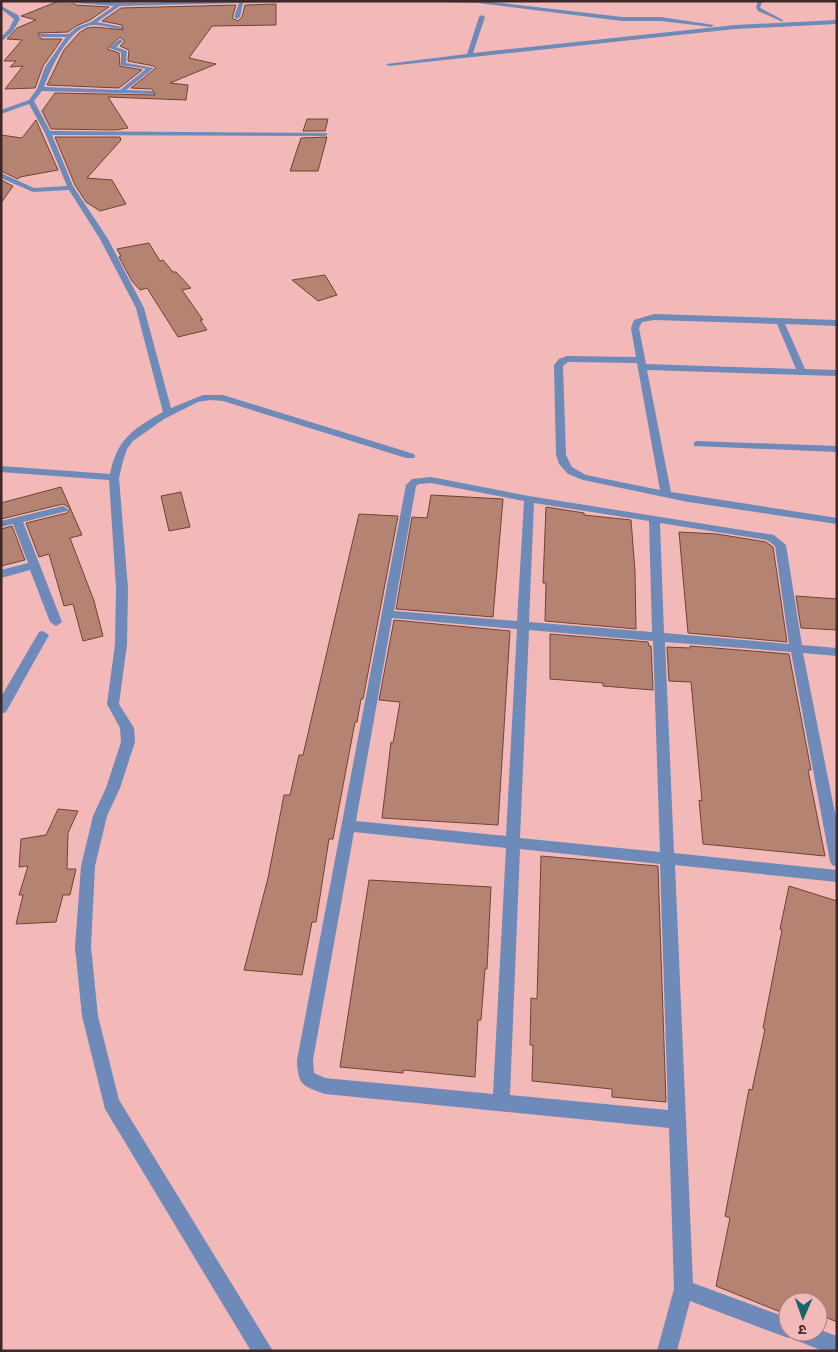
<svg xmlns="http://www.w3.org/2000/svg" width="838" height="1352" font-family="Jost,'Noto Sans Devanagari',sans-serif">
  <rect width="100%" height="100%" fill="#f3b9b8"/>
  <!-- building -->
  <g fill="#b58372" stroke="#704333">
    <polygon points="59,1 72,1 76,5 109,7 90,20 76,26 68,32 38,33 41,39 62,39 43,66 35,88 5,89 23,66 10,67 16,61 4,61 22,40 7,39 17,28 36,20 21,16"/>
    <polygon points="276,4 276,25 212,26 189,58 216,64 170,83 188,85 186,100 108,97 128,128 116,130 51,129 42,111 55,93 155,95 152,89 131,88 156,68 154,66 128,61 129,50 120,46 125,41 120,37 107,49 119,53 120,66 142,70 119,88 47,85 64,50 79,33 87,28 95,27 123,30 122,25 102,21 121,8 236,5 232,18 238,21 242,17 245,5"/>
    <polygon points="307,119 328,119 325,131 303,131"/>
    <polygon points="36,120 58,170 20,177 18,179 1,171 1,135 22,138"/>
    <polygon points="55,137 120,137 121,140 87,178 112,180 126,204 100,211 86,202 75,185"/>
    <polygon points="327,137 318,171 290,171 301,138"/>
    <polygon points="1,180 13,186 1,203"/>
    <polygon points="149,243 160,261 163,260 173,272 176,272 191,288 182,290 203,320 200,320 207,330 178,337 147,288 140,290 132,281 119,257 121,256 117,249"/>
    <polygon points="325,275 337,295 318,301 292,280"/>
    <polygon points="61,487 82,535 70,538 94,601 103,636 83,641 73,604 64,606 49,554 39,557 26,523 67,513 70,508 63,504 1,519 1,503"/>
    <polygon points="181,492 190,527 169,531 161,496"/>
    <polygon points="431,495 503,499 493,617 396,609 412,517 427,518"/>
    <polygon points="546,507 584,513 584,515 631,520 635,571 636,629 545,621 546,583 543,583"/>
    <polygon points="359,514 398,516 363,699 361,699 357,722 355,722 333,839 329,839 316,922 312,922 302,975 244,970 268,878 284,795 290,795 299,755 303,755"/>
    <polygon points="12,526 25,560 1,566 1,529"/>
    <polygon points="679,532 717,534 766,542 773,547 787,642 688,633"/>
    <polygon points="796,596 837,599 837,630 801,628"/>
    <polygon points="394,620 510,631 498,825 382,818 391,742 393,743 400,702 379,700"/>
    <polygon points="550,634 648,642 649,646 651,646 653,690 603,686 603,683 550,679"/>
    <polygon points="690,646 789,654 811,770 808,770 825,856 703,844 699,800 702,801 691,682 669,681 667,647 690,648"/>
    <polygon points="58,809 78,811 68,833 67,869 76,869 70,895 63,895 56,922 16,924 23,895 19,895 28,866 19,867 21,839 46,835"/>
    <polygon points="541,856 658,866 666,1102 612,1097 612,1089 532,1081 533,1045 530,1045 531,998 537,999"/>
    <polygon points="369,880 491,887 487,969 485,969 481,1020 478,1020 475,1077 403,1070 403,1073 340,1067"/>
    <polygon points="789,886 837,901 837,1322 818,1314 818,1302 788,1301 788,1315 716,1286 730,1218 725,1216 749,1089 752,1090 765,1029 763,1028 782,930 780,929"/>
  </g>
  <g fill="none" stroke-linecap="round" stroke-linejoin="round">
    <!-- minor -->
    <g fill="#6d8ab9" fill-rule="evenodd">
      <path d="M 74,1 C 108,1 141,5 175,1 L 327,1 L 243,3 L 240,17 L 237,19 L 234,17 L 239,3 L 120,6 L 97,22 L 122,27 L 122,29 C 113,29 104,25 95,25 C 70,24 51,68 44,87 L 120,90 L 146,69 L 121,65 L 121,52 L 109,48 L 120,39 L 123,41 L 116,47 L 127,51 L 126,63 L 154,68 L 126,90 L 152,91 L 154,94 L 42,91 L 34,101 L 50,131 L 327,133 L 327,135 L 325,136 L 52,135 L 73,186 L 108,239 L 144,308 L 171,408 L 203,395 L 223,395 L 414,454 L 415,456 L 414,458 L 406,458 L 223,401 L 210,400 L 198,402 L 164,419 L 133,441 L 127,449 L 123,461 L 119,478 L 128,588 L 127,644 L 119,704 L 134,728 L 135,742 L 120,788 L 107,816 L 95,866 L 91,947 L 98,1016 L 119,1100 L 273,1351 L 251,1351 L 105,1109 L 82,1016 L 75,947 L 81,866 L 93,816 L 106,788 L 121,742 L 120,728 L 107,704 L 115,644 L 116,588 L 109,480 L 1,472 L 1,466 L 110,474 C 117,439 133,429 163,412 L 136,308 L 100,239 L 69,190 L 33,192 L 1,178 L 1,173 L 34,188 L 67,186 L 45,133 L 29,104 L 1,114 L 1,110 L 29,100 L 37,89 L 45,67 L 66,37 L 41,37 L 39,34 L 69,34 L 77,27 L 91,22 L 114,6 L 76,3 Z"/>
      <polygon points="403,1 484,1 622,17 661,17 714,25 711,27 661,21 622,21 478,3"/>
      <polygon points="758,1 763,1 760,7 762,9 783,20 783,22 758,11 756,7"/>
      <polygon points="1,6 18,15 20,19 13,31 1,42 1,37 9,29 14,19 1,9"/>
      <polygon points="482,15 485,17 473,53 735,25 837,20 837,24 735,29 389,66 386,64 467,54 479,17"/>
      <path d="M 654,314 L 837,320 L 837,326 L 785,324 L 805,369 L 837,370 L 837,376 L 647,370 L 671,492 L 837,518 L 837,524 L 688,502 L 583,480 L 568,474 L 559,464 L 556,455 L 554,365 L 559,359 L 567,356 L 636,357 L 631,328 L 634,320 ZM 654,320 L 777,324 L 796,369 L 646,364 L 639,328 L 642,322 ZM 568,362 L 637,363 L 660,490 L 586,475 L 572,467 L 566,455 L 563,366 Z"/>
      <polygon points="697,441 837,446 837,452 694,446 694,442"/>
      <path d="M 431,477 L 529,496 L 774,535 L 786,545 L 802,645 L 837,648 L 837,656 L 803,653 L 837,823 L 837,867 L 832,865 L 830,861 L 791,652 L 665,642 L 674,853 L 837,870 L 837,882 L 675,865 L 693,1283 L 788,1318 L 788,1332 L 818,1332 L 818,1329 L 837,1336 L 837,1351 L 823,1351 L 793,1339 L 792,1336 L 788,1338 L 690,1301 L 677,1351 L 657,1351 L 674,1289 L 669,1128 L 325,1094 C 302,1086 298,1085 297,1060 L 406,485 L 412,479 ZM 431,483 L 524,501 L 517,621 L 394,611 L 416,486 L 419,484 ZM 534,503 L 649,521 L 652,632 L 529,622 ZM 660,523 L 767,540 L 775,546 L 789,644 L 664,633 ZM 392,618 L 517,629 L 506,836 L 356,821 ZM 529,630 L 653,641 L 660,852 L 520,838 ZM 354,832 L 506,848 L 493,1094 L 325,1078 L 314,1073 L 313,1060 ZM 520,849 L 660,864 L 668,1110 L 510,1095 Z"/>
      <polygon points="63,506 68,509 67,511 23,522 62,622 56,626 50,622 30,570 1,578 1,570 28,563 13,524 1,527 1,521"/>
      <polygon points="43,631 49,635 6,712 1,714 1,697 39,632"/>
    </g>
  </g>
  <!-- border -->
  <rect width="838" height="1352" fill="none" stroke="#3d2727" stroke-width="5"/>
  <!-- north arrow -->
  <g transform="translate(803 1317) rotate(182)"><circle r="24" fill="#f3b9b8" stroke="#aa7f7e"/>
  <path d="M0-4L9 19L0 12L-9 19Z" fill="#166569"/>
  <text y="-8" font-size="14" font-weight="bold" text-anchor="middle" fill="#3d2727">उ</text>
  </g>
</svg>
